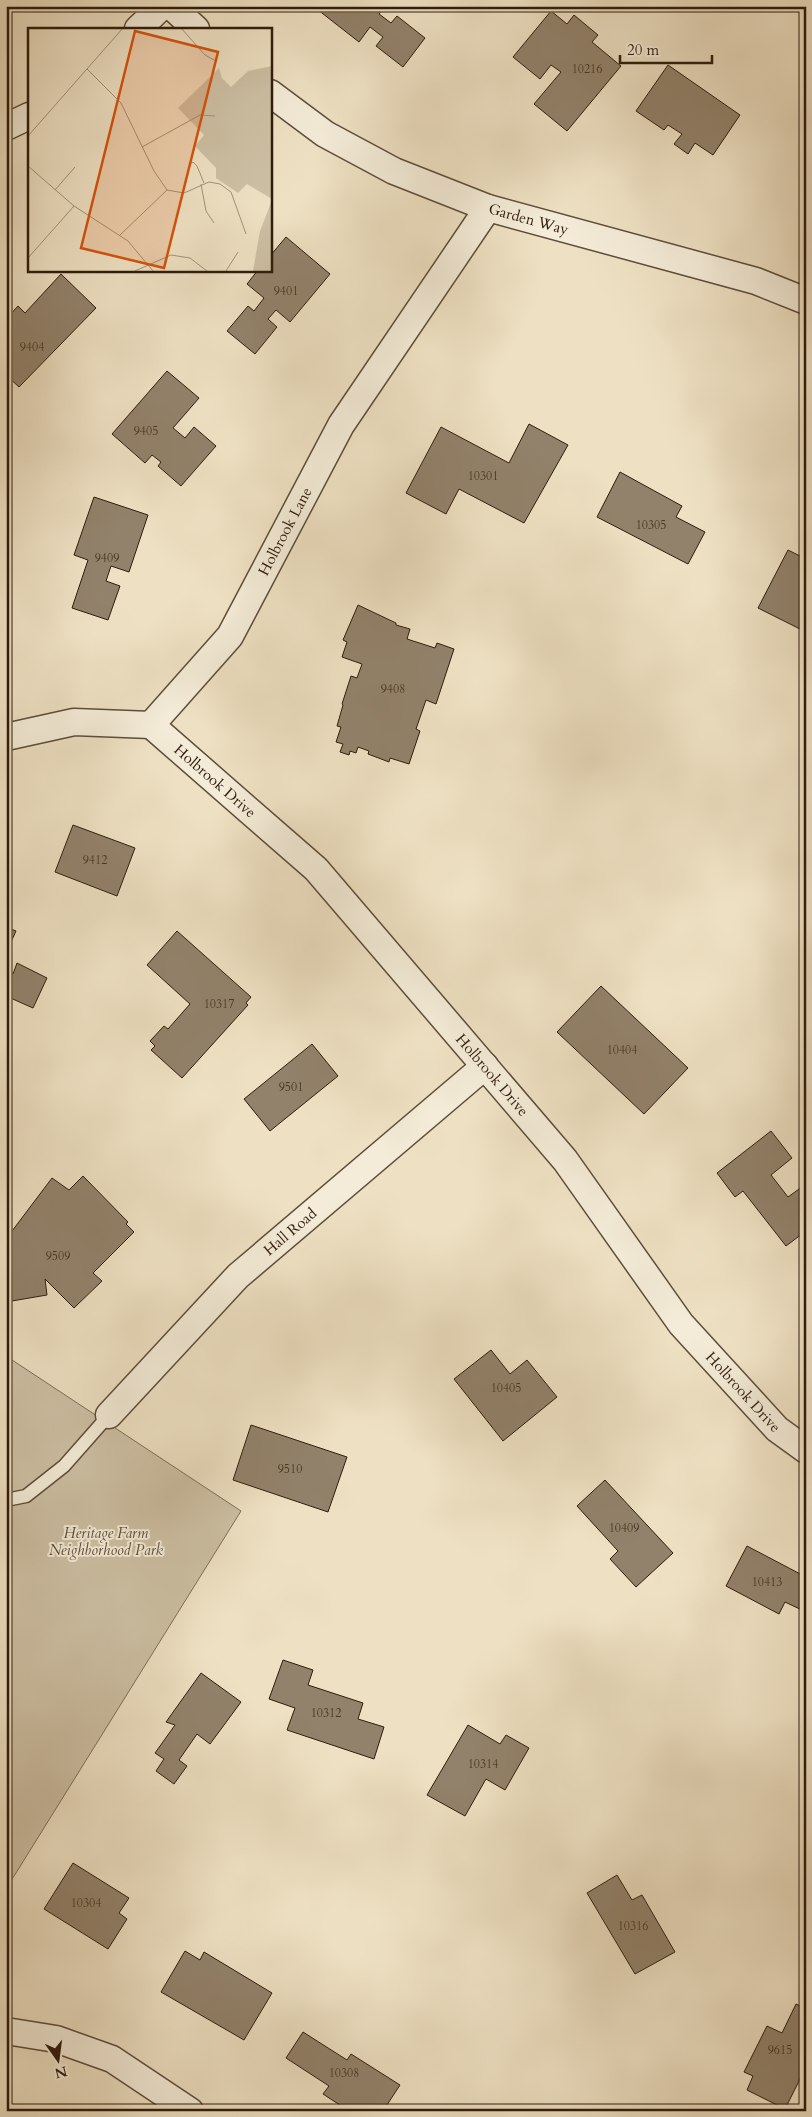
<svg xmlns="http://www.w3.org/2000/svg" width="812" height="2117" font-family="Cardo,serif">
  <rect width="100%" height="100%" fill="#eee1c3"/>
  <filter id="stains"><feTurbulence type="fractalNoise" baseFrequency=".004" numOctaves="4"/><feColorMatrix values="0 0 0 0 .2 0 0 0 0 .09 0 0 0 0 .02 0 0 0 .5 -.17"/></filter>
  <radialGradient id="worn" r=".72"><stop offset=".6" stop-color="#630" stop-opacity="0"/><stop offset="1" stop-color="#630" stop-opacity=".3"/></radialGradient>
  <!-- green -->
  <polygon fill="#cdc0a4" stroke="#7e6e58" points="6,1356 241,1511 6,1889"/>
  <!-- building -->
  <g fill="#92826b" stroke="#2e1c0c">
    <polygon points="313,6 386,6 379,14 391,23 397,16 425,38 403,67 376,46 383,37 370,27 359,42"/>
    <polygon points="551,11 567,24 574,15 598,35 592,42 621,66 567,131 534,104 561,72 551,65 540,79 513,57"/>
    <polygon points="668,65 740,115 713,155 695,143 688,154 674,144 682,134 668,125 664,130 636,111"/>
    <polygon points="286,237 330,274 290,322 276,310 268,319 277,327 255,354 227,331 248,306 254,311 264,298 247,284 258,270 270,270 270,256"/>
    <polygon points="61,274 96,308 19,387 6,375 6,319 18,306 25,313"/>
    <polygon points="167,371 199,398 173,428 185,438 194,427 216,446 181,486 158,466 161,462 152,455 145,463 112,434"/>
    <polygon points="529,424 568,445 524,523 459,489 446,514 406,493 441,427 509,463"/>
    <polygon points="620,472 682,506 676,517 705,532 688,564 597,517"/>
    <polygon points="94,497 148,515 129,572 111,566 106,581 120,586 108,620 72,608 88,560 74,555"/>
    <polygon points="6,537 11,537 6,570"/>
    <polygon points="788,550 806,559 806,632 758,608"/>
    <polygon points="358,605 396,623 396,625 410,629 407,639 435,648 437,643 454,649 436,704 426,700 416,729 420,731 409,764 390,758 389,762 368,754 369,751 358,747 356,753 350,751 349,755 340,752 343,744 336,742 341,727 337,726 343,705 342,704 351,676 357,678 362,664 342,657 347,642 343,640"/>
    <polygon points="73,825 135,848 117,896 55,872"/>
    <polygon points="6,927 16,931 6,953"/>
    <polygon points="177,931 251,997 246,1003 248,1005 182,1078 151,1050 155,1046 150,1041 164,1026 168,1029 190,1004 147,965"/>
    <polygon points="17,963 47,978 33,1008 6,996 6,971 13,974"/>
    <polygon points="601,986 688,1068 644,1114 557,1032"/>
    <polygon points="312,1044 338,1076 270,1131 244,1099"/>
    <polygon points="771,1131 792,1158 771,1175 788,1197 806,1184 806,1231 786,1246 743,1191 735,1197 717,1173"/>
    <polygon points="83,1176 128,1222 126,1224 134,1232 93,1273 102,1281 74,1308 45,1279 47,1295 6,1302 6,1239 52,1178 69,1190"/>
    <polygon points="491,1350 510,1374 527,1360 557,1397 503,1441 454,1379"/>
    <polygon points="251,1425 347,1457 328,1512 233,1480"/>
    <polygon points="605,1480 673,1553 636,1587 610,1559 618,1551 577,1506"/>
    <polygon points="747,1546 806,1577 806,1612 785,1602 779,1614 726,1586"/>
    <polygon points="283,1660 313,1670 308,1685 363,1703 358,1719 384,1727 374,1759 287,1730 295,1708 269,1699"/>
    <polygon points="201,1673 241,1702 210,1744 197,1734 179,1760 187,1766 174,1784 156,1771 164,1759 155,1753 175,1725 166,1722"/>
    <polygon points="468,1725 500,1744 506,1735 529,1748 505,1790 486,1779 465,1816 427,1795"/>
    <polygon points="73,1863 129,1898 119,1913 127,1919 108,1949 44,1909"/>
    <polygon points="617,1875 632,1900 642,1895 675,1952 635,1974 587,1893"/>
    <polygon points="185,1951 200,1960 204,1952 272,1993 244,2040 161,1992"/>
    <polygon points="796,2004 806,2009 806,2067 785,2109 747,2090 753,2076 744,2072 767,2026 782,2033"/>
    <polygon points="303,2032 347,2060 351,2054 400,2085 383,2111 349,2111 323,2094 329,2086 286,2058"/>
  </g>
  <g fill="none" stroke-linecap="round" stroke-linejoin="round">
    <defs>
      <polyline id="lane" points="6,1500 26,1496 64,1466 109,1415"/>
      <g id="street">
        <polyline points="171,6 196,29"/>
        <polyline points="138,29 162,6"/>
        <path id="s1" d="M 270,93 L 325,134 L 394,171 L 488,208 L 756,281 L 806,301"/>
        <polyline points="6,127 29,116"/>
        <path id="s2" d="M 151,725 L 316,869 L 565,1160 L 681,1324 L 777,1429 L 806,1450"/>
        <path id="s3" d="M 6,737 L 74,722 L 151,725 L 230,636 L 341,425 L 488,208"/>
        <path id="s4" d="M 109,1415 L 238,1276 L 485,1066"/>
        <polyline points="6,2031 56,2039 112,2059 190,2111"/>
      </g>
    </defs>
    <!-- lane casing -->
    <use href="#lane" stroke="#5e4d3a" stroke-width="15"/>
    <!-- street casing -->
    <use href="#street" stroke="#5e4d3a" stroke-width="29"/>
    <!-- lane -->
    <use href="#lane" stroke="#f4ecd8" stroke-width="12"/>
    <!-- street -->
    <use href="#street" stroke="#f4ecd8" stroke-width="26"/>
  </g>
  <g text-anchor="middle" dominant-baseline="central" stroke-width="4" stroke-linejoin="round" paint-order="stroke">
    <!-- number labels -->
    <g font-size="12" fill="#473624">
      <text x="587" y="69">10216</text>
      <text x="286" y="291">9401</text>
      <text x="32" y="347">9404</text>
      <text x="146" y="431">9405</text>
      <text x="483" y="476">10301</text>
      <text x="651" y="525">10305</text>
      <text x="107" y="558">9409</text>
      <text x="393" y="689">9408</text>
      <text x="95" y="860">9412</text>
      <text x="219" y="1004">10317</text>
      <text x="622" y="1050">10404</text>
      <text x="291" y="1087">9501</text>
      <text x="58" y="1256">9509</text>
      <text x="506" y="1388">10405</text>
      <text x="290" y="1469">9510</text>
      <text x="624" y="1528">10409</text>
      <text x="767" y="1582">10413</text>
      <text x="326" y="1713">10312</text>
      <text x="483" y="1764">10314</text>
      <text x="86" y="1903">10304</text>
      <text x="633" y="1926">10316</text>
      <text x="780" y="2050">9615</text>
      <text x="344" y="2073">10308</text>
    </g>
    <!-- street labels -->
    <g font-size="15" fill="#2e1c0c" stroke="#f4ecd8">
      <text stroke="none"><textPath href="#s1" startOffset="290">Garden Way</textPath></text>
      <text stroke="none"><textPath href="#s3" startOffset="384">Holbrook Lane</textPath></text>
      <text stroke="none"><textPath href="#s2" startOffset="85">Holbrook Drive</textPath></text>
      <text stroke="none"><textPath href="#s2" startOffset="490">Holbrook Drive</textPath></text>
      <text stroke="none"><textPath href="#s4" startOffset="258">Hall Road</textPath></text>
      <text stroke="none"><textPath href="#s2" startOffset="895">Holbrook Drive</textPath></text>
    </g>
    <!-- park labels -->
    <g font-size="15" font-style="italic" fill="#5e4d3a" stroke="#f4ecd8">
      <text x="106" y="1533">Heritage Farm<tspan x="106" dy="17">Neighborhood Park</tspan></text>
    </g>
  </g>
  <!-- overview -->
  <g transform="translate(28 28)">
    <rect width="244" height="244" fill="#eee1c3"/>
    <path d="M 244,38 L 244,171 L 219,156 L 210,165 L 188,150 L 188,140 L 167,118 L 176,107 L 150,80 L 191,40 L 194,50 L 203,59 L 220,43 ZM 244,172 L 244,243 L 225,243 L 232,203 Z" fill="#cdc0a4"/>
    <path fill="none" stroke="#a1927a" stroke-width="1" d="M 153,0 L 177,27 L 188,33M 59,41 L 93,75 L 126,143 L 139,162M 0,108 L 95,0M 114,119 L 172,87 L 187,88M 162,136 L 165,134 L 169,138 L 176,155M 0,138 L 46,178 L 100,213 L 125,243M 173,156 L 178,183 L 186,195M 27,162 L 47,139M 92,207 L 139,162 L 156,165 L 181,154 L 192,156 L 203,164 L 218,206M 0,230 L 46,178M 107,243 L 143,227 L 162,230 L 179,243M 198,243 L 210,224"/>
    <path fill="#d5530c" fill-opacity="0.15" stroke="#d5530c" stroke-width="2.5" d="M 107,3 L 190,24 L 136,240 L 53,220 Z"/>
    <rect width="244" height="244" fill="none" stroke="#2e1c0c" stroke-width="2.5"/>
  </g>
  <!-- margin -->
  <rect width="812" height="2117" fill="none" stroke="#eee1c3" stroke-width="25"/>
  <rect x="8" y="8" width="797" height="2102" fill="none" stroke="#2e1c0c" stroke-width="2.5"/>
  <rect x="12" y="12" width="787" height="2092" fill="none" stroke="#2e1c0c"/>
  <!-- north arrow -->
  <g transform="translate(58 2060) rotate(166)" stroke="#f4ecd8" stroke-width="4" paint-order="stroke">
  <path d="M0-4L9 19L0 12L-9 19Z" fill="#2e1c0c"/>
  <text y="-8" font-size="14" font-weight="bold" text-anchor="middle" fill="#2e1c0c">N</text>
  </g>
  <!-- scale -->
  <path d="M620 55v8h92v-8" fill="none" stroke="#2e1c0c" stroke-width="2.5"/>
  <text x="627" y="55" font-size="15" fill="#2e1c0c" stroke="#f4ecd8" stroke-width="4" paint-order="stroke">20 m</text>
  <rect width="100%" height="100%" filter="url(#stains)"/>
  <rect width="100%" height="100%" fill="url(#worn)"/>
</svg>
